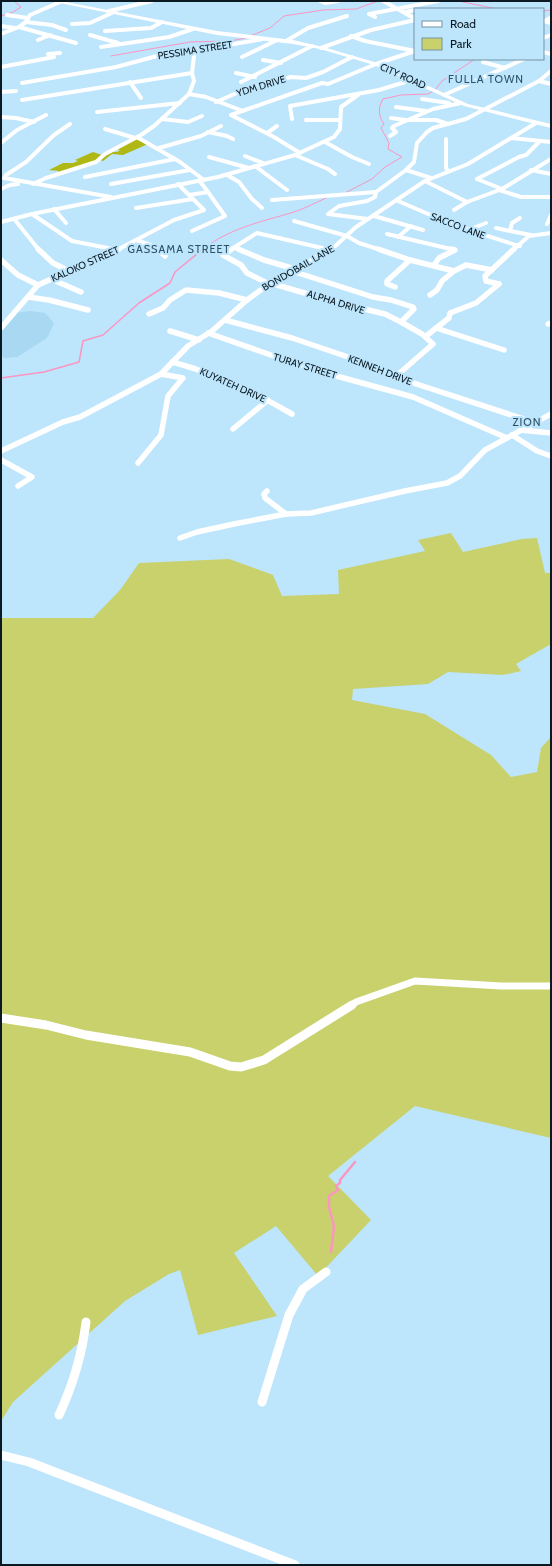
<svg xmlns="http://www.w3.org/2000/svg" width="552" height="1566" font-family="Cabin,sans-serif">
  <rect width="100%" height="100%" fill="#bde5fc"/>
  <!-- built -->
  <polygon fill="#a9d8f3" points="30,311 45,313 54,323 47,338 17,357 4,358 1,355 1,332 14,313"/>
  <!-- green -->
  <polygon fill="#c8d16b" points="451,533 463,552 522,539 537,538 545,573 551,573 551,644 516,664 521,671 503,675 448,672 428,684 353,689 352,700 425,714 491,755 511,777 537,772 541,748 551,737 551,1138 415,1106 328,1176 371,1220 318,1276 276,1226 234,1253 277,1316 198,1335 180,1270 169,1274 125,1301 13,1402 1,1421 1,618 93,618 120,590 139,563 229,559 273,575 282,596 339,594 338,570 425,551 418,540"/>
  <!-- forest -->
  <g fill="#afb815">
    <path d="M 135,139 L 148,144 L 123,155 L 112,154 L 103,161 L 100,160 C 106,155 109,151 117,152 L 120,150 L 116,149 Z"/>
    <polygon points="93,152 102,155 95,162 57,173 59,171 49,170 63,163 73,163 78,161 75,160"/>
  </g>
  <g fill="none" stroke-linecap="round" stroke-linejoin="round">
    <!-- stream-far2 -->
    <g stroke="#fb96c1" stroke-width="1">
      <polyline points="458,1 497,9"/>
      <polyline points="543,11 551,10"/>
      <polyline points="1,16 13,12 21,7 14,1"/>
      <polyline points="250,36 270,28 284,16 323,10 356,9 378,1"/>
      <polyline points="111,56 190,42 230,41 246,38"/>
      <path d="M 345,193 L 372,179 L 385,167 L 402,157 L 388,149 L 389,143 L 381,128 L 384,124 C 378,116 378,107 383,99 L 401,95 L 428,94 L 435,90 L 442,81 L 475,59"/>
      <path d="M 202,250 C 229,228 261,222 294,212 C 306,208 317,202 328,197"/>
    </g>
    <!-- stream-far1 -->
    <polyline stroke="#fb96c1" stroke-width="1.5" points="1,378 44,372 79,362 83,341 103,335 139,303 170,283 175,272 203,249"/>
    <!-- stream -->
    <polyline stroke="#fb96c1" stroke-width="2.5" points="331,1252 334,1226 329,1207 329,1196 338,1190 336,1186 340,1183 340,1180 355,1162"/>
    <!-- street-far3 -->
    <g stroke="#fff" stroke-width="4">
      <polyline points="320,1 325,3 338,1"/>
      <polyline points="109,11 152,1"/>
      <polyline points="406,12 415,10"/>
      <polyline points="7,15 28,18"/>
      <polyline points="375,17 369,14 438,1"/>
      <polyline points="550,18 544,21 551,23"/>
      <polyline points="26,22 52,25 66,30"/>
      <polyline points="72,24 90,23 114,12"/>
      <polyline points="1,26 15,28"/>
      <polyline points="19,27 76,43"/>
      <polyline points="105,31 151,28 162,22"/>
      <polyline points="1,34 19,27 26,22 30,15 60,2"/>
      <polyline points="90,35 118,43"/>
      <polyline points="351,36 365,41 415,51"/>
      <polyline points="543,38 551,35"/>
      <polyline points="38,40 50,35"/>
      <polyline points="286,41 308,28 347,16"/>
      <polyline points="101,47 169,37 193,29"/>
      <polyline points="321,48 371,30 415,20"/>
      <polyline points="48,54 60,53"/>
      <polyline points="242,57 277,40"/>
      <polyline points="263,60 281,63"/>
      <polyline points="483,62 505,68"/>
      <polyline points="1,67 54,57"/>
      <polyline points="236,73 255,77"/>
      <polyline points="539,81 551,84"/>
      <polyline points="130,82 141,98"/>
      <polyline points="241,82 312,46"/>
      <polyline points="22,83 116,67 172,52 216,47 263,39"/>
      <polyline points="1,92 16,91"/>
      <polyline points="189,94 206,97 243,111"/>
      <polyline points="444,95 524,59"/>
      <polyline points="422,99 449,103"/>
      <polyline points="22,100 192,73"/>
      <polyline points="216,102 246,89 291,77 306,78 323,72 352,57"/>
      <polyline points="396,107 426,111"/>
      <polyline points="97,112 180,103"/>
      <polyline points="1,117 16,118 34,122"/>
      <polyline points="391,118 406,120"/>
      <polyline points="162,119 188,122 202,116"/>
      <polyline points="292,119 290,106 379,90 412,80"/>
      <polyline points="306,120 340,120"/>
      <polyline points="409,120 436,120 448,124"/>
      <polyline points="70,124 54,135 26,162 6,175 4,178 111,197"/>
      <polyline points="105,129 135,138"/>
      <polyline points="208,132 227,136 233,139"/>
      <polyline points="267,133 277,126"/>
      <polyline points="390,136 396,132 392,128 394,126 433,109 461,103"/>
      <polyline points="137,137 180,162 204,180"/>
      <polyline points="511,138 551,142"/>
      <polyline points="446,139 446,168 448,171"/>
      <polyline points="325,142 352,157 369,164"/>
      <polyline points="1,143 17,130 46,115"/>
      <polyline points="159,148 201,136 221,126"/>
      <polyline points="300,153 274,137 231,115 322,83 328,84 376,64 415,51"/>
      <polyline points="295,155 328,169 335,174"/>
      <polyline points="245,156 263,163"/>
      <polyline points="209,157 249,168"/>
      <polyline points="255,166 287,190"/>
      <polyline points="406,170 431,178"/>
      <polyline points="531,170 551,174"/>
      <polyline points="227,175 239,182 252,199 262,208"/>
      <polyline points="85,177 175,159"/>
      <polyline points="477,179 519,157 526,155 540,141"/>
      <polyline points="477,179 502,189"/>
      <polyline points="425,181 467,202"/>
      <polyline points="33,184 46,178 96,162 105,154 141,135 154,126 189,94 194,81 192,73 194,56 191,50"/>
      <polyline points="111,184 190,170"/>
      <polyline points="1,189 10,185 18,184"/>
      <polyline points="499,190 521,197 551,197"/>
      <polyline points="189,195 208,192 199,180"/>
      <polyline points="272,200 376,192"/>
      <path d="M 398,201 C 438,219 478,234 520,246"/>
      <polyline points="136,208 193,199"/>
      <polyline points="54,209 66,223"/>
      <polyline points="454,210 467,202 502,189 551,159"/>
      <polyline points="32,214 72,241 118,250"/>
      <polyline points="374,216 423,230"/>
      <polyline points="520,218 512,223 510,231 531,235"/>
      <polyline points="368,219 328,214 339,206 367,201 375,197 376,192 406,170 414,162 417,143 427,132 433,128 466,119 539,81 551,71"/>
      <polyline points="15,220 39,250"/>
      <polyline points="294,221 347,236 359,243 381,250"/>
      <polyline points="1,222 32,214 218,177 295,155 334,137 340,129 341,107 358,95"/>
      <polyline points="547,224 551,215"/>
      <polyline points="496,228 510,231"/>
      <polyline points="468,230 486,223"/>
      <polyline points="192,231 225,216 208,192"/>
      <polyline points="387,234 455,250"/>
      <polyline points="398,237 411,226"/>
      <polyline points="136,240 153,246 158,250"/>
      <polyline points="235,248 240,250"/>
      <polyline points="117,250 174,220 204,210 178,184"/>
      <polyline points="230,250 257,233 331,250"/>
      <polyline points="331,250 356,227 425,181 468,164 536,123"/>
      <polyline points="513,250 529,236 551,233"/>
    </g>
    <!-- street-far2 -->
    <g stroke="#fff" stroke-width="5.5">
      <polyline points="38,249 53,263 69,271"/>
      <polyline points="114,249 118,250"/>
      <polyline points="157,249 165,256"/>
      <polyline points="232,249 223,255 241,265 247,273 269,284"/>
      <polyline points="238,249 264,260 295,269"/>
      <polyline points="328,249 331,250"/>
      <polyline points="378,249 410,260 454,271"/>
      <polyline points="1,260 18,275 38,285"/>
      <polyline points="434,265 439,258 455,250 451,249"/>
      <polyline points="292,271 373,297 391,300 413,307 414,309 401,322 422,334 433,344 395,377"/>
      <polyline points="51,279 81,292"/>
      <polyline points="270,283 339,303 385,314 401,322"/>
      <polyline points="499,284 486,281 485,276 514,249"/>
      <polyline points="395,287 387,284 387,281 410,260"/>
      <polyline points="430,295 437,290 442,281 454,271 466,265 492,270"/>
      <polyline points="28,297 49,300 88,310"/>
      <polyline points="149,314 163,308 170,300 186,290 219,293 247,300"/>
      <polyline points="225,320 292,338 357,360 367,366 395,377 533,422"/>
      <polyline points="548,324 551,323"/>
      <polyline points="1,328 38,285 119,249"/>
      <polyline points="436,328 504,350"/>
      <polyline points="170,331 199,340"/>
      <polyline points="208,333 311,369 413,397 507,438"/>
      <polyline points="426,336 449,318 450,313 476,303 499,284"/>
      <path d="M 172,362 C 215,373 254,392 292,414"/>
      <polyline points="233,429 268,400"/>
      <polyline points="520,430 551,433"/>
      <polyline points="512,435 537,451 551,456"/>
      <polyline points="1,451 63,422 80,417 161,374 188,346 212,331 247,300 269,284 332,249"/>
      <polyline points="1,460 32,477 18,486"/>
      <polyline points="138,463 161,435 168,396 183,378 161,374"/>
      <polyline points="267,491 264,494 265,498 286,514"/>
      <polyline points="180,538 197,532 234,524 286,514 311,513 405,491 447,483 460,476 485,450 551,414"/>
    </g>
    <!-- street-far1 -->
    <polyline stroke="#fff" stroke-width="7" points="351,1006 356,1002 415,981 501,986 551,986"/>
    <!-- street -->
    <g stroke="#fff" stroke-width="9">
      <polyline points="1,1018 46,1025 86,1035 190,1052 230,1066 241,1067 264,1060 352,1005"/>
      <polyline points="262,1402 289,1315 303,1289 326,1272"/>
      <path d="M 59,1415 C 73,1385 82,1355 86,1322"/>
      <polyline points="1,1455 29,1462 295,1565"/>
    </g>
    <!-- secondary -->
    <polygon fill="#fff" fill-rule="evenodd" points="50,1 61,1 217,31 293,40 323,47 378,63 468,104 551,124 551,128 464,106 374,65 320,49 293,44 217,35"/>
    <!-- highway -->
    <g fill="#fff" fill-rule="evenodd">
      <polygon points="379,1 387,1 415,16 415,21"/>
      <polygon points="543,50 551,52 551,56 543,54"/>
    </g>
  </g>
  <g text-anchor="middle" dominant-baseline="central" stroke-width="4" stroke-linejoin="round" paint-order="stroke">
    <!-- far-street labels -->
    <g font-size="10" fill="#0b1a22" stroke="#bde5fc">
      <text transform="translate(195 50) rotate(-9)">PESSIMA STREET</text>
      <text transform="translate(403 76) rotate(24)">CITY ROAD</text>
      <text transform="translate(261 86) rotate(-17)">YDM DRIVE</text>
      <text transform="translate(458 226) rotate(21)">SACCO LANE</text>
      <text transform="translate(85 264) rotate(-24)">KALOKO STREET</text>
      <text transform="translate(298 268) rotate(-30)">BONDOBAIL LANE</text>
      <text transform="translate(336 302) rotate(17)">ALPHA DRIVE</text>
      <text transform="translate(305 366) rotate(17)">TURAY STREET</text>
      <text transform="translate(380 370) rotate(21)">KENNEH DRIVE</text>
      <text transform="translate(233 385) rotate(24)">KUYATEH DRIVE</text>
    </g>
    <!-- far-neighbourhood labels -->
    <g font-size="11" letter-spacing="1" fill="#2d5064" stroke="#bde5fc">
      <text x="486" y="79">FULLA TOWN</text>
      <text x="179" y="249">GASSAMA STREET</text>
      <text x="527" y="422">ZION</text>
    </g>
  </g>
  <!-- border -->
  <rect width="552" height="1566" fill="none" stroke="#0b1a22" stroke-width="4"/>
  <!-- legend -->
  <rect x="414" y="8" width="130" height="52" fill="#bde5fc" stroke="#7694a5"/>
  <rect x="422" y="21" width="20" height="6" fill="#ffffff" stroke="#7694a5"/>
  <text x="450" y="28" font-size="12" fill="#0b1a22">Road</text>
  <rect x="422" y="38" width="20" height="12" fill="#c8d16b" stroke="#7694a5"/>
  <text x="450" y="48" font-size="12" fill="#0b1a22">Park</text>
</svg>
